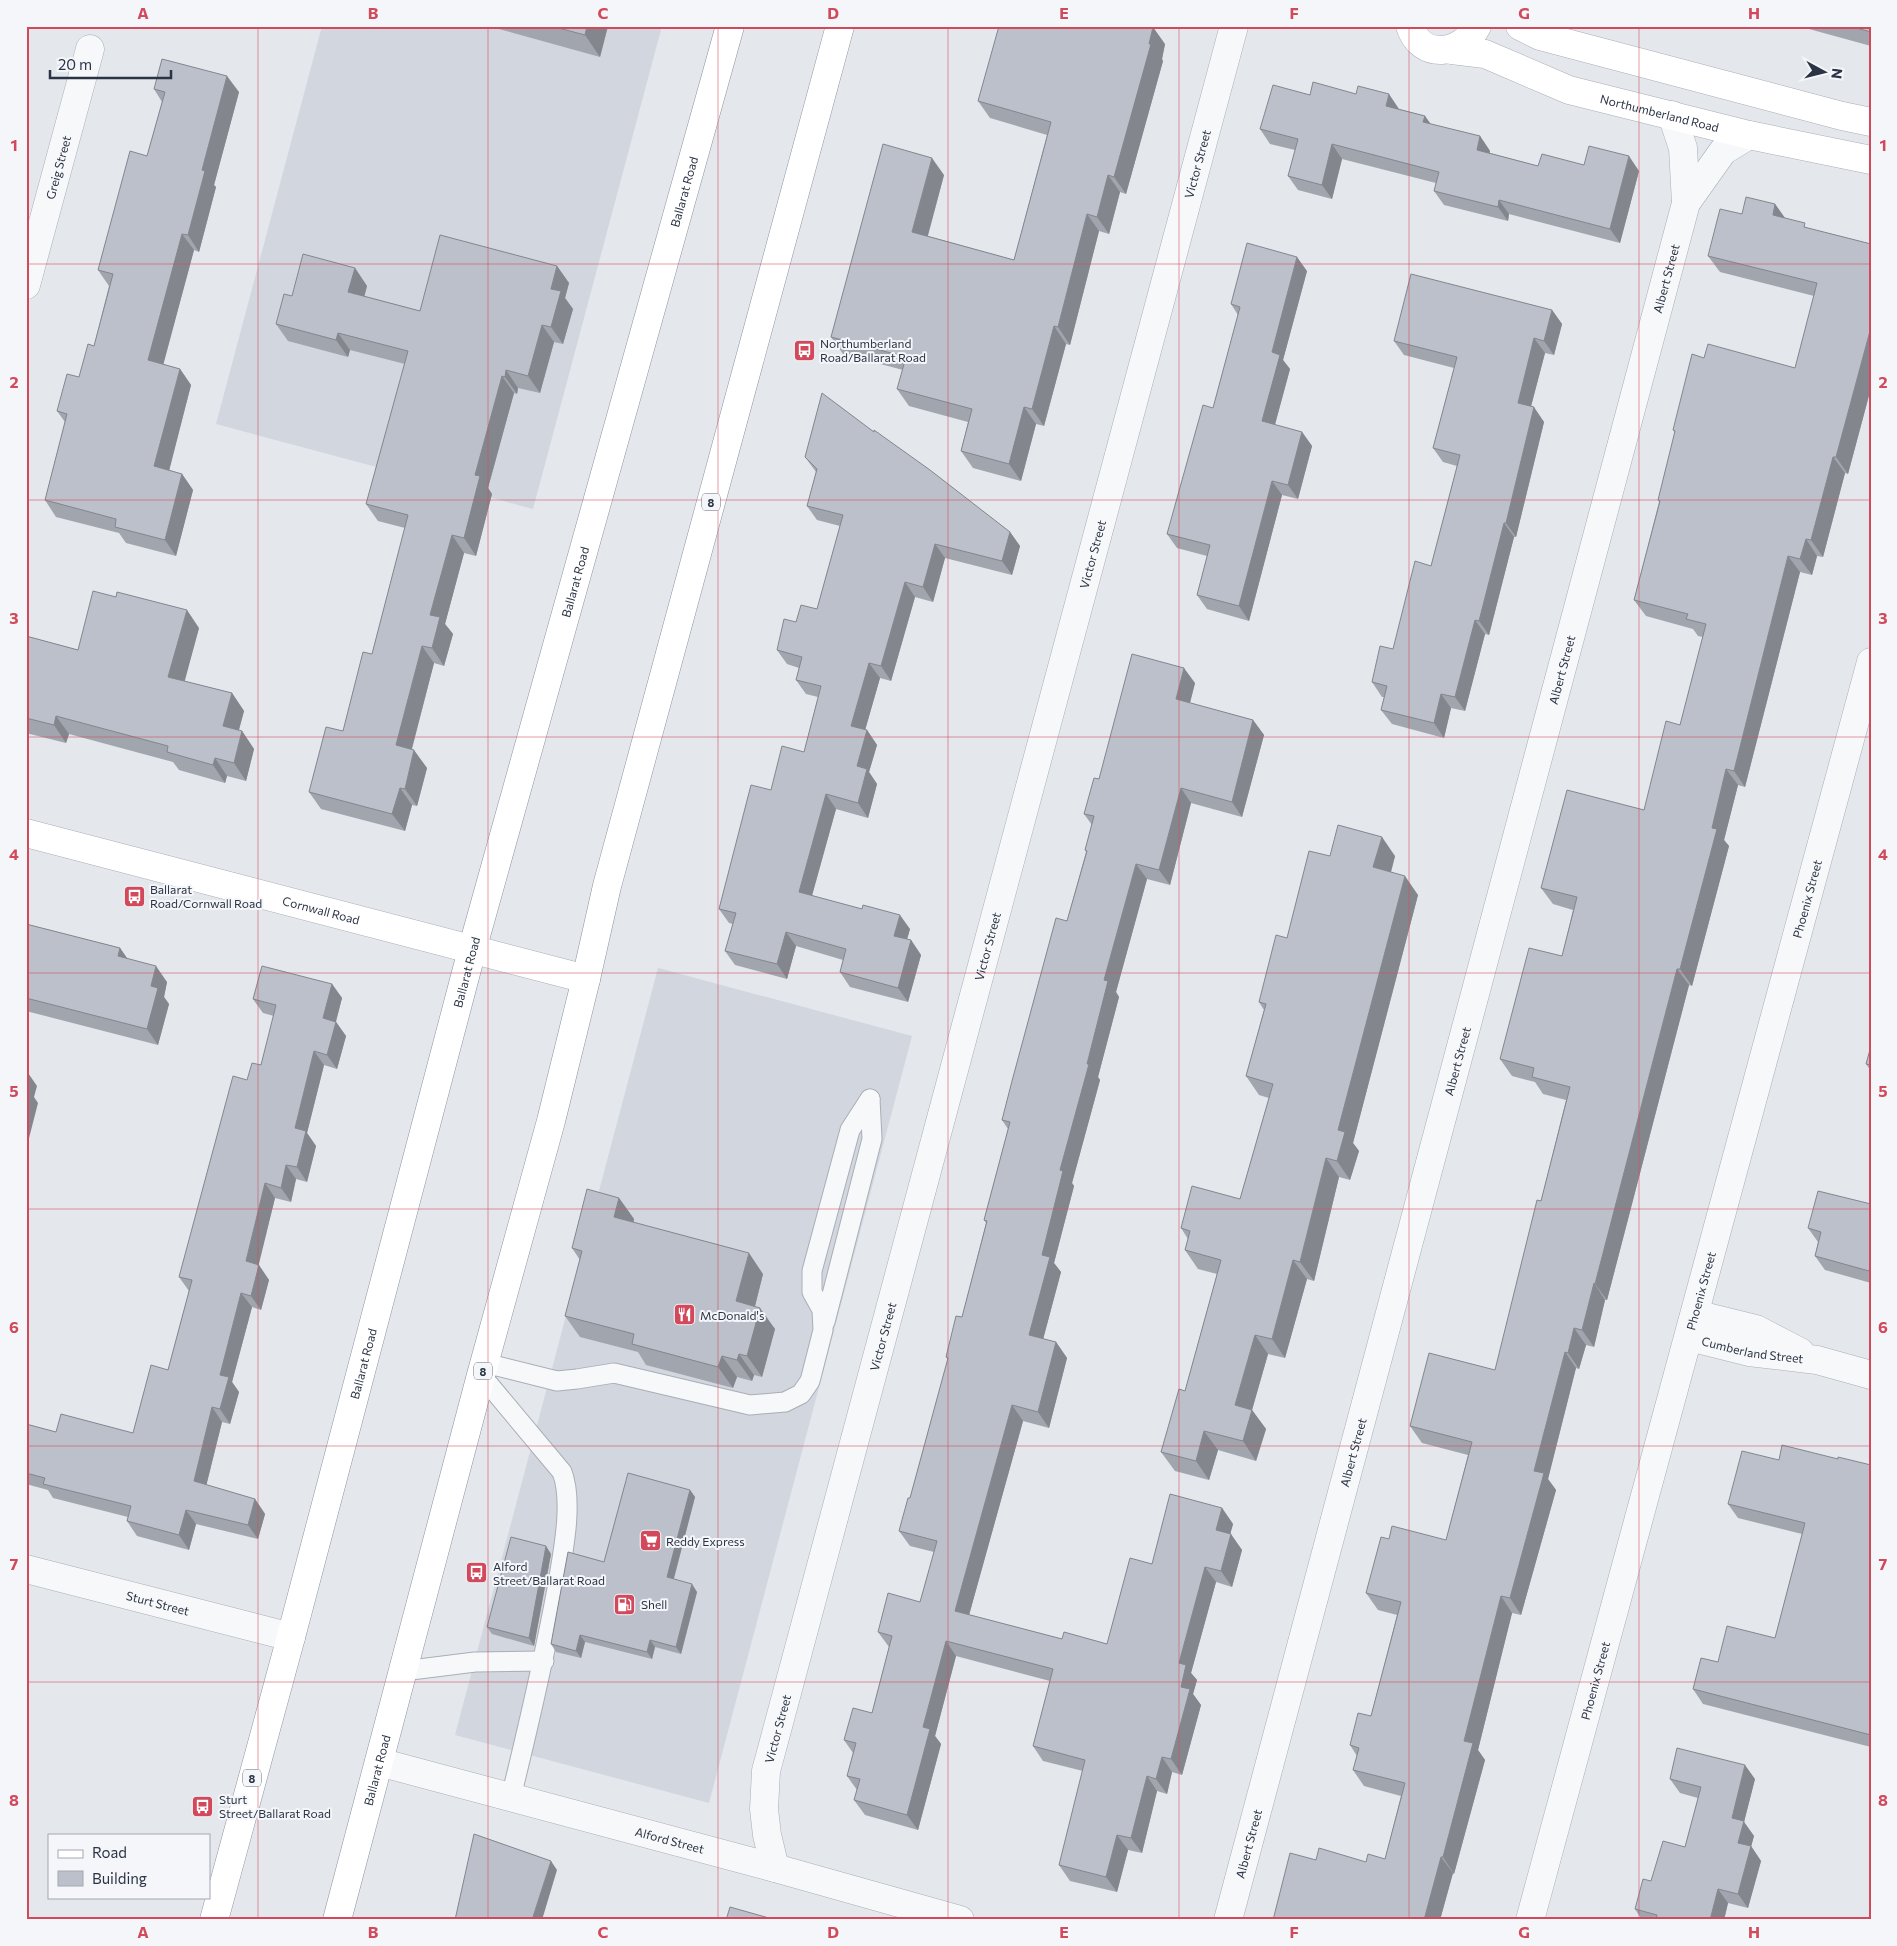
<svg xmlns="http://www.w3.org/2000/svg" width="1897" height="1946" font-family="Commissioner,sans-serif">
  <rect width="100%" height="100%" fill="#e4e7ec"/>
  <!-- built -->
  <g fill="#d2d6de">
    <polygon points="322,26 662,26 533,509 216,424"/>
    <polygon points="658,968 912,1036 709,1803 455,1735"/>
  </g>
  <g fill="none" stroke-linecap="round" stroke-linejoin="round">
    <defs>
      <g id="lane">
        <polyline points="825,1322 872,1139 870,1099"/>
        <polyline points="485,1363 557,1381 577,1379 614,1373 750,1405 785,1402 801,1394 810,1381 823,1330 822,1310 812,1292 812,1271 850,1130 870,1099"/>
        <path d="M 481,1375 L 562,1472 C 574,1503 562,1557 557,1589 C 544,1659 528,1728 511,1797"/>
        <polyline points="403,1671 475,1662 544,1661"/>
      </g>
      <g id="street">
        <polyline points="1686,203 1723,151 1749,135"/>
        <path id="s1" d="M 26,285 L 90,49"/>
        <polyline points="1695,1314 1756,1329 1800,1352"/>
        <path id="s2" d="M 1689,1337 L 1749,1352 L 1817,1360 L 1871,1375"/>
        <path id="s3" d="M 26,1569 L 291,1637"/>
        <path id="s4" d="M 379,1762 L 775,1868 L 960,1920"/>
        <path id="s5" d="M 775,1868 L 767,1835 L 764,1809 L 766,1771 L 1234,26"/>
        <path id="s6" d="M 1228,1920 L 1686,203 L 1683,148 L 1672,115"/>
        <path id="s7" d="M 1530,1920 L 1871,662"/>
      </g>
      <g id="secondary">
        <path d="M 1410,26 C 1421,61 1462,55 1477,26"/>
        <polyline points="1520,26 1540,36 1842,116 1871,122"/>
        <path id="s8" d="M 1452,50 L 1485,54 L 1569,90 L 1749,135 L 1871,160"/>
        <path id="s9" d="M 26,833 L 586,979"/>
      </g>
      <g id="highway">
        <path id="s10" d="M 214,1920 L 291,1637 L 472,950 L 730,26"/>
        <path id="s11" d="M 337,1920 L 481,1375 L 551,1121 L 586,979 L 607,886 L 840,26"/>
      </g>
    </defs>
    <!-- lane casing -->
    <use href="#lane" stroke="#a9aeb7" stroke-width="21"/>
    <!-- street casing -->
    <use href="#street" stroke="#a9aeb7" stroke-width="29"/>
    <!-- secondary casing -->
    <use href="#secondary" stroke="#a9aeb7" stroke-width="29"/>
    <!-- highway casing -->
    <use href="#highway" stroke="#8b94a3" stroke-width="29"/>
    <!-- lane -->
    <use href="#lane" stroke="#f7f8fa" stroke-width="19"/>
    <!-- street -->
    <use href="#street" stroke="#f7f8fa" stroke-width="28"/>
    <!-- secondary -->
    <use href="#secondary" stroke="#fff" stroke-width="28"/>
    <!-- highway -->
    <use href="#highway" stroke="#fff" stroke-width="28"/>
  </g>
  <!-- wall -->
  <g fill="#a1a5ae">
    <polygon points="488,26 608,26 600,57"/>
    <polygon points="1798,26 1871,26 1871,46"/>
    <polygon points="1165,44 1162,59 1163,61 1126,194 1120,192 1109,234 1099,231 1070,345 1066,344 1044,426 1036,424 1021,481 973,468 961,451 968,422 909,406 897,389 903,370 843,354 831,337 944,175 928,236 1014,260 1047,135 990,118 978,101"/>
    <polygon points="154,89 239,92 214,185 216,187 199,252 194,250 163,364 180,369 191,385 169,470 182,474 193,490 176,556 126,543 119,533 56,517 45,500 65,422 57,411 79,377 94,346 109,286 98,270 147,156 162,102"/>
    <polygon points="1399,109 1425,116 1430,124 1480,136 1490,151 1490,153 1538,166 1584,165 1639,171 1620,243 1509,214 1508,221 1444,205 1434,191 1436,183 1342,159 1332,199 1298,190 1288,176 1295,150 1270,144 1260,129"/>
    <polygon points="1775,204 1785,218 1808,228 1871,244 1871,388 1848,474 1845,473 1823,557 1817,556 1812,575 1800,572 1745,787 1738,785 1724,840 1729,846 1692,986 1689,985 1607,1300 1605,1300 1594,1347 1586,1345 1579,1369 1576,1368 1548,1479 1556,1490 1521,1615 1512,1613 1478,1750 1485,1760 1454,1874 1453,1873 1440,1920 1273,1920 1316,1860 1366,1862 1385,1859 1401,1796 1364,1786 1353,1770 1357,1756 1350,1745 1371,1716 1397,1615 1378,1610 1366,1593 1389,1539 1446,1540 1468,1455 1422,1443 1410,1426 1495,1370 1541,1201 1566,1100 1543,1094 1535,1082 1512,1076 1500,1059 1562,956 1573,910 1553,904 1541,888 1644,810 1680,725 1703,637 1698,636 1693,629 1646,616 1634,600 1659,502 1658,500 1675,433 1673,430 1704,358 1795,368 1814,296 1720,272 1708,256 1742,214"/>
    <polygon points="557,266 569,283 565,298 573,309 563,344 554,342 540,393 518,388 517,394 514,393 488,488 492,494 476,556 464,553 445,624 453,634 444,666 434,663 412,749 427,768 417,806 412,805 405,831 321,809 309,792 343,731 372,654 405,528 378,521 366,504 405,364 350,350 348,357 288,341 276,324 292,296 355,268 367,286 364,296 420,311"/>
    <polygon points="1307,271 1283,360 1290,369 1275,425 1302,432 1312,446 1298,499 1282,495 1249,621 1207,609 1197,595 1207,556 1177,548 1167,534 1213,408 1238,315 1231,304"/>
    <polygon points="1552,310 1562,324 1554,355 1545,353 1531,406 1544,422 1516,537 1514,537 1489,635 1485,634 1465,711 1451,708 1444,738 1392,724 1381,710 1384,697 1382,697 1372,682 1393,649 1431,566 1457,466 1443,462 1433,448 1454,368 1404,355 1394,341"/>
    <polygon points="874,432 1010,532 1020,546 1012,575 945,558 933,602 915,597 891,681 880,678 865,730 867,730 877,745 869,772 877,784 868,818 836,809 812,896 910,929 907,939 911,940 921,955 908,1002 850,987 840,972 843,960 796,946 787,979 735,965 725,951 733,924 729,923 719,909 771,790 804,752 818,697 806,694 796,680 799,668 787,664 777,650 796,622 817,609 840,526 817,520 807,506 816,472 805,457"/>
    <polygon points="199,628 184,681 232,693 244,711 239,730 242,731 254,749 246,781 227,776 225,783 179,770 173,762 69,734 66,743 26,733 26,636 78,650"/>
    <polygon points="1195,683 1190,703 1253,720 1264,735 1242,817 1191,803 1170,885 1147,879 1116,992 1119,997 1098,1077 1100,1080 1072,1183 1074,1186 1054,1263 1061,1272 1043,1339 1056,1342 1067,1358 1049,1428 1023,1421 969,1615 1062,1639 1107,1644 1152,1564 1222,1508 1233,1524 1230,1534 1242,1550 1232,1587 1216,1582 1191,1673 1197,1680 1193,1694 1201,1705 1182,1775 1172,1772 1167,1794 1157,1791 1142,1853 1128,1850 1117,1892 1070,1881 1059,1865 1083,1771 1043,1761 1033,1746 1050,1681 956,1656 935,1736 941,1744 918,1830 865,1815 854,1800 857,1790 847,1776 853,1753 844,1740 872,1713 889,1647 878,1632 920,1602 934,1552 910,1546 899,1531 910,1498 948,1360 946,1357 962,1317 986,1223 984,1220 1008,1129 1002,1120 1067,921 1086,852 1085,850 1092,825 1084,814 1099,779"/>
    <polygon points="1330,856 1395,856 1391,872 1418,895 1353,1143 1359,1151 1350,1180 1339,1177 1314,1281 1307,1279 1285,1358 1268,1354 1252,1410 1266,1429 1256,1461 1218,1450 1209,1480 1175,1471 1161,1452 1185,1391 1217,1274 1198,1269 1185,1250 1188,1239 1181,1228 1240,1199 1269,1098 1259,1095 1246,1076 1264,1010 1259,1002 1287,938"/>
    <polygon points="26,924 120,948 127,958 167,982 164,997 169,1004 158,1045 26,1011"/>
    <polygon points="332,984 342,998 336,1022 346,1036 337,1069 324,1065 307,1133 316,1146 307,1182 296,1179 291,1202 275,1198 258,1265 269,1280 261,1310 252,1307 232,1382 239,1392 230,1424 222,1422 206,1485 255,1499 265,1514 258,1539 196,1524 189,1550 137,1536 127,1521 128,1517 53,1498 48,1490 26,1484 26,1424 56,1432 133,1433 168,1370 189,1291 179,1277 247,1080 261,1065 274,1016 263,1013 253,999"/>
    <polygon points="1871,1046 1871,1071 1866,1064"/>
    <polygon points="619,1198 634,1219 634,1222 763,1274 755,1306 775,1329 762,1377 754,1375 752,1381 737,1377 733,1388 646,1365 638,1352 580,1337 565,1316 580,1260 572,1248"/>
    <polygon points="1871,1204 1871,1283 1825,1270 1815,1256 1818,1242 1808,1228"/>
    <polygon points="1838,1459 1871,1465 1871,1747 1703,1704 1693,1689 1718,1662 1775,1638 1802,1534 1738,1518 1728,1504 1779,1460"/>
    <polygon points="690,1490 695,1497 674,1579 697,1592 681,1654 655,1647 652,1659 585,1642 581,1658 556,1652 551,1644 604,1562"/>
    <polygon points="551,1554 534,1646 492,1634 487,1627"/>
    <polygon points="1670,1779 1755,1779 1744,1822 1754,1836 1751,1846 1761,1861 1748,1908 1728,1903 1724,1920 1642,1920 1635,1909 1651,1881 1685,1847 1698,1798 1680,1793"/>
  </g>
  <!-- shaded-wall -->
  <g fill="#83868d">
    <polygon points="587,26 608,26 600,57 585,35"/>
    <polygon points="1153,27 1165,44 1162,59 1163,61 1126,194 1114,177"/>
    <polygon points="227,76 239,92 214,185 216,187 199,252 188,235 202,170"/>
    <polygon points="1389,94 1399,109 1396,120 1386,106"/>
    <polygon points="1425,116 1435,130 1423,122"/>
    <polygon points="1480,136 1490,151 1487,164 1477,150"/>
    <polygon points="1332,144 1342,159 1332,199 1322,185"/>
    <polygon points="1629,156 1639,171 1620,243 1610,229"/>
    <polygon points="932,158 944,175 924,249 912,232"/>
    <polygon points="1108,175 1120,192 1109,234 1097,217"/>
    <polygon points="1499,200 1509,214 1508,221 1498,207"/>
    <polygon points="1775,204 1787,221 1773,215"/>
    <polygon points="1087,214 1099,231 1070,345 1058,327"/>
    <polygon points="182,234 194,250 160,377 148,360"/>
    <polygon points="1297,257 1307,271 1283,360 1290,369 1272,435 1262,421 1272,352"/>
    <polygon points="557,266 569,283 565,298 573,309 563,344 551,327 551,289"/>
    <polygon points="355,268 367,286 361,310 348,292"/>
    <polygon points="1552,310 1562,324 1554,355 1544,341"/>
    <polygon points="542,325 554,342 540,393 528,376"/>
    <polygon points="1054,326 1066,344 1044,426 1032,409"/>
    <polygon points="1870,331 1871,332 1871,388 1848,474 1836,457"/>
    <polygon points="338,333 350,350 348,357 336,340"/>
    <polygon points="1534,338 1545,353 1528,418 1518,403"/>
    <polygon points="180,369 191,385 166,483 154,466"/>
    <polygon points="506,370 518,388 517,394 505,377"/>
    <polygon points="502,376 514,393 488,488 492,494 476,556 464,538 475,475"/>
    <polygon points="1024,407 1036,424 1021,481 1009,464"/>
    <polygon points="1534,407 1544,422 1516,537 1506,523"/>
    <polygon points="1302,432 1312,446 1298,499 1288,485"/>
    <polygon points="1833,457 1845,473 1823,557 1811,540"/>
    <polygon points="182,474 193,490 176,556 165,540"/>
    <polygon points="1272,481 1282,495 1249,621 1239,606"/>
    <polygon points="1504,523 1514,537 1489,635 1479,621"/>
    <polygon points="1010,532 1020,546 1012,575 1002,561"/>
    <polygon points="452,535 464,553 445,624 453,634 444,666 432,648 430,615"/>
    <polygon points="1806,539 1817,556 1812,575 1800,559"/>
    <polygon points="935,544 945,558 933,602 923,587"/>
    <polygon points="1788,556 1800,572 1745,787 1734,771"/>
    <polygon points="905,582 915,597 891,681 881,666"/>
    <polygon points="187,610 199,628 181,695 168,677"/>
    <polygon points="1475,620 1485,634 1465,711 1455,697"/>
    <polygon points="422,646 434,663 408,763 396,745"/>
    <polygon points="869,663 880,678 862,741 851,726"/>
    <polygon points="1184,668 1195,683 1187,714 1176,699"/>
    <polygon points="232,693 244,711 235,744 223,726"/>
    <polygon points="1441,694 1451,708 1444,738 1434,723"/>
    <polygon points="56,716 69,734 66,743 54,725"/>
    <polygon points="1253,720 1264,735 1242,817 1232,802"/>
    <polygon points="867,730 877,745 869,772 877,784 868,818 858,803 857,766"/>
    <polygon points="242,731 254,749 246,781 234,763"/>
    <polygon points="414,750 427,768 417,806 405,789"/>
    <polygon points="215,758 227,776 225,783 213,765"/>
    <polygon points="1726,769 1738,785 1724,840 1729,846 1692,986 1680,969 1712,828"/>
    <polygon points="400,788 412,805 405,831 392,814"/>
    <polygon points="1181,788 1191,803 1170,885 1159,870"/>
    <polygon points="826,794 836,809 809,906 799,892"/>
    <polygon points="1382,837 1395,856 1387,887 1373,867"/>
    <polygon points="1136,864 1147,879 1116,992 1119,997 1098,1077 1100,1080 1072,1183 1074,1186 1054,1263 1061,1272 1040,1351 1029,1335 1042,1255 1060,1170 1087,1064 1104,980"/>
    <polygon points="1405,876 1418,895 1353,1143 1359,1151 1350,1180 1337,1161 1338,1130"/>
    <polygon points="900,915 910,929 904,950 894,936"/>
    <polygon points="786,932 796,946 787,979 777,964"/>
    <polygon points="911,940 921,955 908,1002 898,988"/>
    <polygon points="120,948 131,964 118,956"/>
    <polygon points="156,966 167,982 164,997 169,1004 158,1045 147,1029 151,986"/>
    <polygon points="1677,969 1689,985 1607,1300 1595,1284"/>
    <polygon points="332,984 342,998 333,1032 323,1018"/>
    <polygon points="336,1022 346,1036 337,1069 327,1055"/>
    <polygon points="314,1051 324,1065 307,1133 316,1146 307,1182 297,1167 295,1128"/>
    <polygon points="26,1070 37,1086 34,1097 38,1103 26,1150"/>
    <polygon points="1326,1158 1339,1177 1314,1281 1300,1262"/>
    <polygon points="286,1165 296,1179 291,1202 281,1188"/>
    <polygon points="265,1183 275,1198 256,1276 246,1261"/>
    <polygon points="619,1198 634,1219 629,1238 614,1217"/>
    <polygon points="749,1253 763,1274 751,1322 736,1301"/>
    <polygon points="1293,1260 1307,1279 1285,1358 1272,1339"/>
    <polygon points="1871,1262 1871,1274 1869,1271"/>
    <polygon points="259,1265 269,1280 261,1310 251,1296"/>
    <polygon points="1594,1283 1605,1300 1594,1347 1582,1330"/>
    <polygon points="241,1293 252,1307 232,1382 239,1392 230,1424 220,1409 220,1375"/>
    <polygon points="760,1308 775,1329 762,1377 747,1356"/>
    <polygon points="1574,1328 1586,1345 1579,1369 1568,1353"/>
    <polygon points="1255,1335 1268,1354 1252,1410 1266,1429 1256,1461 1243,1441 1235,1405"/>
    <polygon points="1056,1342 1067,1358 1049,1428 1038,1412"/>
    <polygon points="1565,1352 1576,1368 1548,1479 1556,1490 1521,1615 1510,1598 1534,1471"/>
    <polygon points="739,1354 754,1375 752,1381 737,1360"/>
    <polygon points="722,1356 737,1377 733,1388 718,1367"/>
    <polygon points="1012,1405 1023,1421 966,1626 955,1611"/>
    <polygon points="212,1407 222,1422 204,1495 194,1481"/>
    <polygon points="1204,1431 1218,1450 1209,1480 1196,1461"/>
    <polygon points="690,1490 695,1497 672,1585 667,1577"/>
    <polygon points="255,1499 265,1514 258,1539 248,1525"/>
    <polygon points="1222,1508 1233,1524 1227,1546 1216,1530"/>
    <polygon points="186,1510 196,1524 189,1550 179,1535"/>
    <polygon points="1231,1534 1242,1550 1232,1587 1221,1571"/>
    <polygon points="546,1546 551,1554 534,1646 529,1638"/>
    <polygon points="1205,1567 1216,1582 1191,1673 1197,1680 1193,1694 1201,1705 1182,1775 1171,1759 1181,1687 1179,1663"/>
    <polygon points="692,1584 697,1592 681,1654 676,1647"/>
    <polygon points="1501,1596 1512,1613 1478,1750 1485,1760 1454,1874 1443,1857 1464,1741"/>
    <polygon points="580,1635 585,1642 581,1658 576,1651"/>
    <polygon points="650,1640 655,1647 652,1659 647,1652"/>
    <polygon points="946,1641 956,1656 935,1736 941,1744 918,1830 907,1815 923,1727"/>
    <polygon points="1162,1757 1172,1772 1167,1794 1156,1779"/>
    <polygon points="1745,1765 1755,1779 1744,1822 1754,1836 1748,1858 1738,1843 1732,1818"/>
    <polygon points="1147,1776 1157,1791 1142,1853 1131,1838"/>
    <polygon points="1117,1835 1128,1850 1117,1892 1106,1877"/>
    <polygon points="1751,1846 1761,1861 1748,1908 1738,1894"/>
    <polygon points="1441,1857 1453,1873 1440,1920 1424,1920"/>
    <polygon points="551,1861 557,1870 542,1920 532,1920"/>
    <polygon points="1718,1889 1728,1903 1724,1920 1710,1920"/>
  </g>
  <!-- building -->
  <g fill="#bbc0ca" stroke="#83868d">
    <polygon points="551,26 587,26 585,35"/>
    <polygon points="999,26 1150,26 1153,27 1149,44 1151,44 1114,177 1108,175 1097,217 1087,214 1058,327 1054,326 1032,409 1024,407 1009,464 961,451 972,409 897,389 906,357 831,337 883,144 932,158 912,232 1014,260 1051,122 978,101"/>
    <polygon points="1849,26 1871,26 1871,32"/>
    <polygon points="162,59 227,76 202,170 205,171 188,235 182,234 148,360 180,369 154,466 182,474 165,540 115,527 116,519 45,500 67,414 57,411 67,374 79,377 88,344 94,346 113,274 98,270 130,151 147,156 165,92 154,89"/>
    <polygon points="1313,82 1356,94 1358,86 1389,94 1386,106 1425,116 1423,122 1480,136 1477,150 1538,166 1542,154 1584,165 1589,146 1629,156 1610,229 1499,200 1498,207 1434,191 1439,172 1332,144 1322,185 1288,176 1298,139 1260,129 1273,85 1310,95"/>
    <polygon points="1746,197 1775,204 1773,215 1805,223 1804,227 1871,244 1871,331 1870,331 1836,457 1833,457 1811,540 1806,539 1800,559 1788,556 1734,771 1726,769 1712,828 1717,829 1680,969 1677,969 1595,1284 1594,1283 1582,1330 1574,1328 1568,1353 1565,1352 1534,1471 1544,1473 1510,1598 1501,1596 1464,1741 1473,1743 1443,1857 1441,1857 1424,1920 1273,1920 1290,1853 1316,1860 1319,1848 1366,1862 1368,1854 1385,1859 1405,1783 1353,1770 1359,1748 1350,1745 1358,1713 1371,1716 1401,1602 1366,1593 1381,1537 1389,1539 1392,1526 1446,1540 1472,1442 1410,1426 1429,1353 1495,1370 1537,1200 1541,1201 1570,1087 1532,1077 1534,1068 1500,1059 1529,948 1562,956 1577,897 1541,888 1567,790 1644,810 1666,721 1680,725 1706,624 1686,619 1688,614 1634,600 1660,501 1658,500 1675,431 1673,430 1692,354 1704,358 1708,344 1795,368 1817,283 1708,256 1720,209 1742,214"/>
    <polygon points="440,235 557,266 551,289 561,291 551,327 542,325 528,376 506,370 505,377 502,376 475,475 480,476 464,538 452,535 430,615 440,617 432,648 422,646 396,745 414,750 405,789 400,788 392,814 309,792 326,727 343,731 363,652 372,654 408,515 366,504 408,351 338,333 336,340 276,324 284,294 292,296 303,254 355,268 348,292 420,311"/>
    <polygon points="1247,243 1297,257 1272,352 1280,355 1262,421 1302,432 1288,485 1272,481 1239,606 1197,595 1210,545 1167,534 1203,405 1213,408 1240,307 1231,304"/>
    <polygon points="1411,274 1552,310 1544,341 1534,338 1518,403 1534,407 1506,523 1504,523 1479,621 1475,620 1455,697 1441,694 1434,723 1381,710 1387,686 1372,682 1380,646 1393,649 1415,561 1431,566 1460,455 1433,448 1457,357 1394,341"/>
    <polygon points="822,393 874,432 874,430 930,470 1010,532 1002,561 935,544 923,587 905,582 881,666 869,663 851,726 867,730 857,766 867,769 858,803 826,794 799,892 862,909 863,905 900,915 894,936 911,940 898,988 840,972 846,949 786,932 777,964 725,951 736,913 719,909 751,785 771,790 782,746 804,752 821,686 796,680 802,657 777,650 784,619 796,622 801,605 817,609 843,515 807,506 817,469 805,457"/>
    <polygon points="93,591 116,597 117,592 187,610 168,677 232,693 223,726 242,731 234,763 215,758 213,765 167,752 168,746 56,716 54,725 26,718 26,636 78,650"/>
    <polygon points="1132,654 1184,668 1176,699 1253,720 1232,802 1181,788 1159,870 1136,864 1104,980 1108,981 1087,1064 1089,1064 1060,1170 1063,1171 1042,1255 1050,1257 1029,1335 1056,1342 1038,1412 1012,1405 955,1611 1062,1639 1064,1632 1107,1644 1130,1558 1152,1564 1170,1494 1222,1508 1216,1530 1231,1534 1221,1571 1205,1567 1179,1663 1186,1665 1181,1687 1190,1689 1171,1759 1162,1757 1156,1779 1147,1776 1131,1838 1117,1835 1106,1877 1059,1865 1085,1760 1033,1746 1053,1669 946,1641 923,1727 930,1729 907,1815 854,1800 860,1779 847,1776 856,1743 844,1740 853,1708 872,1713 892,1636 878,1632 888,1593 920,1602 937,1541 899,1531 908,1498 910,1498 948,1358 946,1357 956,1316 962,1317 987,1221 984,1220 1010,1122 1002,1120 1012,1081 1056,918 1067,921 1087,851 1085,850 1094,816 1084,814 1094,778 1099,779"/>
    <polygon points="1338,825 1382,837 1373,867 1405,876 1338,1130 1345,1132 1337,1161 1326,1158 1300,1262 1293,1260 1272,1339 1255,1335 1235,1405 1252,1410 1243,1441 1204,1431 1196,1461 1161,1452 1179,1389 1185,1391 1221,1260 1185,1250 1190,1231 1181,1228 1192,1186 1240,1199 1273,1084 1246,1076 1266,1004 1259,1002 1276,935 1287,938 1309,851 1330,856"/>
    <polygon points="26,924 120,948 118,956 156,966 151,986 158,988 147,1029 26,998"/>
    <polygon points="262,966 332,984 323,1018 336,1022 327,1055 314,1051 295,1128 306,1131 297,1167 286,1165 281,1188 265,1183 246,1261 259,1265 251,1296 241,1293 220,1375 229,1377 220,1409 212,1407 194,1481 255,1499 248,1525 186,1510 179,1535 127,1521 131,1506 43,1484 45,1478 26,1473 26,1424 56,1432 61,1414 133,1433 151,1365 168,1370 192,1280 179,1277 233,1076 247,1080 252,1063 261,1065 276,1005 253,999"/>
    <polygon points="1871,1046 1871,1065 1866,1064"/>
    <polygon points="587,1189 619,1198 614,1217 749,1253 736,1301 760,1308 747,1356 739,1354 737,1360 722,1356 718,1367 632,1344 634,1334 565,1316 582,1251 572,1248"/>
    <polygon points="1818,1191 1871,1204 1871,1262 1869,1271 1815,1256 1821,1232 1808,1228"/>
    <polygon points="1782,1445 1838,1459 1838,1457 1871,1465 1871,1735 1693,1689 1701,1658 1718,1662 1727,1626 1775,1638 1805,1523 1728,1504 1742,1451 1779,1460"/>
    <polygon points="628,1473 690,1490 667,1577 692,1584 676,1647 650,1640 647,1652 580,1635 576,1651 551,1644 568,1552 604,1562"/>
    <polygon points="511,1537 546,1546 529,1638 487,1627"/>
    <polygon points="1677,1748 1745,1765 1732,1818 1744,1821 1738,1843 1751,1846 1738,1894 1718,1889 1710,1920 1656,1920 1657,1915 1635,1909 1643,1879 1651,1881 1663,1841 1685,1847 1701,1787 1670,1779"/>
    <polygon points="474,1834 551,1861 532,1920 455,1920"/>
    <polygon points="730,1907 776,1920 726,1920"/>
  </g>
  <!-- grid -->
  <path fill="none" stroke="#d1495b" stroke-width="1" stroke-opacity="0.55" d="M 258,26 L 258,1920M 488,26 L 488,1920M 718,26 L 718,1920M 948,26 L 948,1920M 1179,26 L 1179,1920M 1409,26 L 1409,1920M 1639,26 L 1639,1920M 26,264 L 1871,264M 26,500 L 1871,500M 26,737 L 1871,737M 26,973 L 1871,973M 26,1209 L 1871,1209M 26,1446 L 1871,1446M 26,1682 L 1871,1682"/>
  <!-- icons -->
  <defs>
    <symbol id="bus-square" viewBox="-11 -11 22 22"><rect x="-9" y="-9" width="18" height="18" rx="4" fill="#d1495b" stroke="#f4f6f9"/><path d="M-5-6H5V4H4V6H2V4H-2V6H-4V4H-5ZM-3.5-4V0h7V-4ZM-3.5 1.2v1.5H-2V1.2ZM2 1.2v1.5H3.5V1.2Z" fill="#fff"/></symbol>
    <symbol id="restaurant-square" viewBox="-11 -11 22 22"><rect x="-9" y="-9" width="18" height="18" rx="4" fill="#d1495b" stroke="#f4f6f9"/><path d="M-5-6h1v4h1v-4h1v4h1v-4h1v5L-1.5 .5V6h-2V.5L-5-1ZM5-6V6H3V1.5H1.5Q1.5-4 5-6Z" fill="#fff"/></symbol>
    <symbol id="supermarket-square" viewBox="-11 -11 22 22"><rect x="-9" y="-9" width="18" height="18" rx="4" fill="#d1495b" stroke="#f4f6f9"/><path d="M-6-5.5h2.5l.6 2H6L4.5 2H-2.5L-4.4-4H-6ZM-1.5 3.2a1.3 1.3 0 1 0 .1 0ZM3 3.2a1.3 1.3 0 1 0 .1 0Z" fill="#fff"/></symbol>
    <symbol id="fuel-square" viewBox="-11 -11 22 22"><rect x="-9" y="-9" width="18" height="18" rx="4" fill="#d1495b" stroke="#f4f6f9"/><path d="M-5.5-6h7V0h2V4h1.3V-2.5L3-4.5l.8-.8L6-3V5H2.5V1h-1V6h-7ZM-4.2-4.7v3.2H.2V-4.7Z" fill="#fff"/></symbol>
  </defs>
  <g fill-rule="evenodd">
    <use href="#bus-square" x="792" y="338" width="25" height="25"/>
    <use href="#bus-square" x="122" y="884" width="25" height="25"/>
    <use href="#restaurant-square" x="672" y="1302" width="25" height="25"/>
    <use href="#supermarket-square" x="638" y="1528" width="25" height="25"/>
    <use href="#bus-square" x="464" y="1560" width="25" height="25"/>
    <use href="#fuel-square" x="612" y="1592" width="25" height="25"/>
    <use href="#bus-square" x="190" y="1794" width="25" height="25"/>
  </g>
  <g text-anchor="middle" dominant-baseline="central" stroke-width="4" stroke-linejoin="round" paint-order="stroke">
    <!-- shield labels -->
    <g fill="#f4f6f9" stroke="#676e7b" stroke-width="1">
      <rect x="702" y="493.5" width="18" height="17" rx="4"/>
      <rect x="474" y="1362.5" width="18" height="17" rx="4"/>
      <rect x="243" y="1769.5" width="18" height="17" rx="4"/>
    </g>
    <g font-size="11" font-weight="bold" fill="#2b3445">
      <text x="711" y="502">8</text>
      <text x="483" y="1371">8</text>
      <text x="252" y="1778">8</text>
    </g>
    <!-- street labels -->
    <g font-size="12" fill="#2b3445" stroke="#f4f6f9">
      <text stroke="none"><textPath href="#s8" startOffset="218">Northumberland Road</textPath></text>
      <text stroke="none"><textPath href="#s5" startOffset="1762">Victor Street</textPath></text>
      <text stroke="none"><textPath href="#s1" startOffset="122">Greig Street</textPath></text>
      <text stroke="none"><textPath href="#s10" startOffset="1791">Ballarat Road</textPath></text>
      <text stroke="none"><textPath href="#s6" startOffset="1699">Albert Street</textPath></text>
      <text stroke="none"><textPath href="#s5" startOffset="1358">Victor Street</textPath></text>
      <text stroke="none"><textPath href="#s10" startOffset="1386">Ballarat Road</textPath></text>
      <text stroke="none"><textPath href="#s6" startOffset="1294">Albert Street</textPath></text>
      <text stroke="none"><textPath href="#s7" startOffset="1058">Phoenix Street</textPath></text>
      <text stroke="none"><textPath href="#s9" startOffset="305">Cornwall Road</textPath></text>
      <text stroke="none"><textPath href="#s5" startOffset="952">Victor Street</textPath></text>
      <text stroke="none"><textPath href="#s10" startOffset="981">Ballarat Road</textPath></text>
      <text stroke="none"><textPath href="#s6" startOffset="889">Albert Street</textPath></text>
      <text stroke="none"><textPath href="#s7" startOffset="652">Phoenix Street</textPath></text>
      <text stroke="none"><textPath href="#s5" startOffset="548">Victor Street</textPath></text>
      <text stroke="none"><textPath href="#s2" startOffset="65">Cumberland Street</textPath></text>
      <text stroke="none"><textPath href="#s10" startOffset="576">Ballarat Road</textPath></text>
      <text stroke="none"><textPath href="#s6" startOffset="484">Albert Street</textPath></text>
      <text stroke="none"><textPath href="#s3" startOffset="136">Sturt Street</textPath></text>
      <text stroke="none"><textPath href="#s7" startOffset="248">Phoenix Street</textPath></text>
      <text stroke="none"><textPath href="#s5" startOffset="142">Victor Street</textPath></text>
      <text stroke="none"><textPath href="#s11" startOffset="155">Ballarat Road</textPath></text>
      <text stroke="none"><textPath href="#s4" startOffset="301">Alford Street</textPath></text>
      <text stroke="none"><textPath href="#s6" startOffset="79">Albert Street</textPath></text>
    </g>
    <!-- poi labels -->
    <g font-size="12" fill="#2b3445" stroke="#f4f6f9" text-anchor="start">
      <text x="820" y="343">Northumberland<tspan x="820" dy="14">Road/Ballarat Road</tspan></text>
      <text x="150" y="889">Ballarat<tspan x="150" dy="14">Road/Cornwall Road</tspan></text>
      <text x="700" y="1315">McDonald's</text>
      <text x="666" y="1541">Reddy Express</text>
      <text x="493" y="1566">Alford<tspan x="493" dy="14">Street/Ballarat Road</tspan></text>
      <text x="641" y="1604">Shell</text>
      <text x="219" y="1799">Sturt<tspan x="219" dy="14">Street/Ballarat Road</tspan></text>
    </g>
  </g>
  <!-- border -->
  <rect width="1897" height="1946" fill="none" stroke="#f4f6f9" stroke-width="55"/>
  <!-- legend -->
  <rect x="48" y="1834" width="162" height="65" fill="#f4f6f9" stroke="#a4a8b1"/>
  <rect x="58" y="1850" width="25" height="8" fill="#ffffff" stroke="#a4a8b1"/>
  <text x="92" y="1858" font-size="15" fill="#2b3445">Road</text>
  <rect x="58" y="1871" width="25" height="15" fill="#bbc0ca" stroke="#a4a8b1"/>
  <text x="92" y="1884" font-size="15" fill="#2b3445">Building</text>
  <!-- north arrow -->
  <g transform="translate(1824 72) rotate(97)" stroke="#f4f6f9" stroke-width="4" paint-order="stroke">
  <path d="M0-4L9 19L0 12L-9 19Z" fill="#2b3445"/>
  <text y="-8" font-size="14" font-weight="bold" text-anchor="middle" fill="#2b3445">N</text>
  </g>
  <!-- scale -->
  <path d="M50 70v8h121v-8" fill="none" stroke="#2b3445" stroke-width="2.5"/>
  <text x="58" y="70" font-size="15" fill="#2b3445" stroke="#f4f6f9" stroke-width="4" paint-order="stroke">20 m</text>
  <rect x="28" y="28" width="1842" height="1890" fill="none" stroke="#d1495b" stroke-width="2"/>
  <g font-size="16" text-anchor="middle" font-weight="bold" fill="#d1495b">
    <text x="143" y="19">A</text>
    <text x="373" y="19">B</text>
    <text x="603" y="19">C</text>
    <text x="833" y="19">D</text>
    <text x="1064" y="19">E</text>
    <text x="1294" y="19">F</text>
    <text x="1524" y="19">G</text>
    <text x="1754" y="19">H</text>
    <text x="14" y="151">1</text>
    <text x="1883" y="151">1</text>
    <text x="14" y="388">2</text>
    <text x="1883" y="388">2</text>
    <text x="14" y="624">3</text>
    <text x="1883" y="624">3</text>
    <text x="14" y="860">4</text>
    <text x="1883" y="860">4</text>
    <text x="14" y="1097">5</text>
    <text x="1883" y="1097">5</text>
    <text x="14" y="1333">6</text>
    <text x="1883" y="1333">6</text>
    <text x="14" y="1570">7</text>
    <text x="1883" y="1570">7</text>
    <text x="14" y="1806">8</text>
    <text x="1883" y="1806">8</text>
    <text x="143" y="1938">A</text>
    <text x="373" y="1938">B</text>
    <text x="603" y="1938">C</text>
    <text x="833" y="1938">D</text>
    <text x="1064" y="1938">E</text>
    <text x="1294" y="1938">F</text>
    <text x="1524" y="1938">G</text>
    <text x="1754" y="1938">H</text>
  </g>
</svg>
